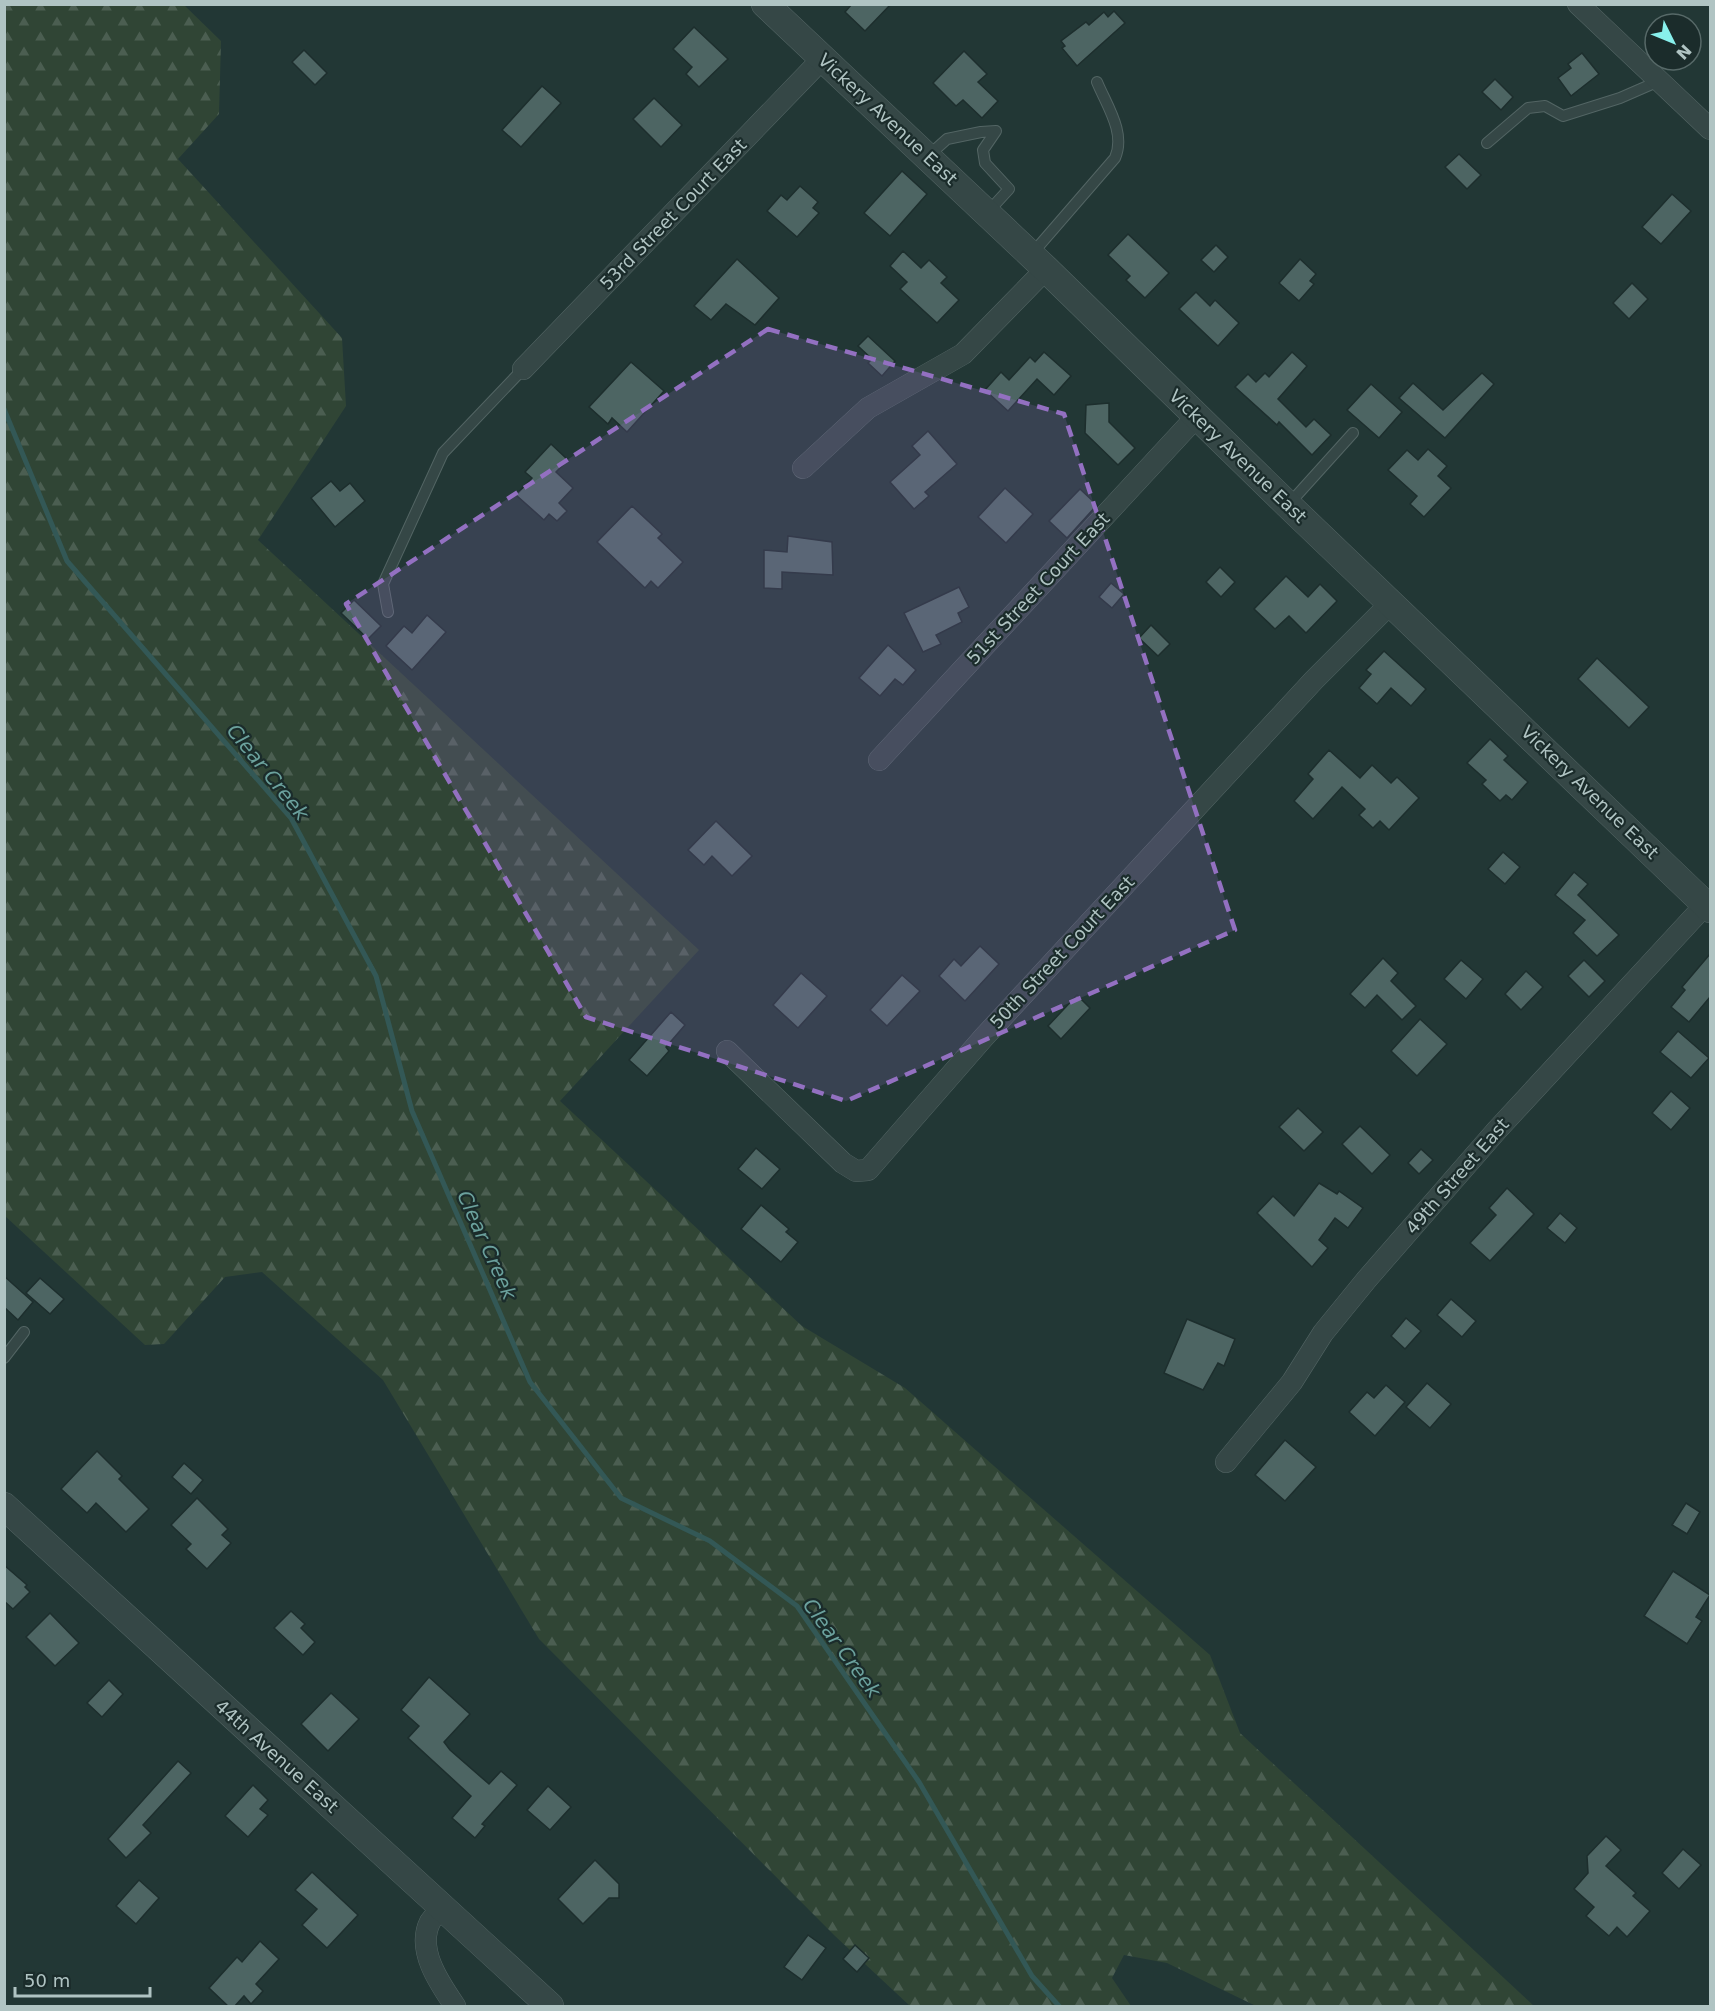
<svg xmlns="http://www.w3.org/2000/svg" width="1715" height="2011" font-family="'DejaVu Sans',sans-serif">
  <defs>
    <pattern id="forest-firs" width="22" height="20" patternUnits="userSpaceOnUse" patternTransform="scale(1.5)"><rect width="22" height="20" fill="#304535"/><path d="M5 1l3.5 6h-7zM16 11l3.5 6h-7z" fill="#4b5e51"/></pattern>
  </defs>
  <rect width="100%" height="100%" fill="#223735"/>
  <!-- forest -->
  <polygon fill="url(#forest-firs)" points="4,5 184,5 221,41 219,114 178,159 342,338 346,406 258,540 699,950 560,1101 802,1326 905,1388 1210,1655 1240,1733 1534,2006 1256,2006 1167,1963 1124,1955 1112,1978 1131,2006 910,2006 835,1936 539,1639 383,1380 262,1272 225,1277 164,1344 145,1345 5,1216"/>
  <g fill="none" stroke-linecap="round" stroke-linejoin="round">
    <!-- stream -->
    <polyline stroke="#335856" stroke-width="5" points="4,409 67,561 291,818 376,976 412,1111 530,1382 621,1498 710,1541 797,1606 919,1782 1032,1976 1059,2006"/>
  </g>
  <!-- building -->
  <g fill="#4d6563" stroke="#1d2e2d" stroke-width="1.5">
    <polygon points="852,4 891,4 865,31 845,12"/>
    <polygon points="1114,11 1125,23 1077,66 1062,48 1065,46 1061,41 1086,22 1089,25 1104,12 1108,17"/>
    <polygon points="694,27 728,59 699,87 686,74 692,67 673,49"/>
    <polygon points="304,50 327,73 315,85 292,62"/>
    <polygon points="964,51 987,74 978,82 998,101 982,118 963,100 956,106 933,83"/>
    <polygon points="1582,53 1599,74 1571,96 1558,78 1571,68 1568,64"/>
    <polygon points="1495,79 1513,97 1501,110 1482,92"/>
    <polygon points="542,86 561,103 521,147 502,130"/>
    <polygon points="654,98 682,125 661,147 633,119"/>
    <polygon points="1459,154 1481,175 1467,189 1445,167"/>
    <polygon points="902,171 927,194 890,236 864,213"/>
    <polygon points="800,186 818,202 813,208 819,213 797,237 767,211 781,195 787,200"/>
    <polygon points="1672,194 1691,211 1661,244 1642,227"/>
    <polygon points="1128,234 1169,273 1145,298 1126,280 1130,276 1108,255"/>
    <polygon points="1216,245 1228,257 1214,272 1201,260"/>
    <polygon points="903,251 921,268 929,260 947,277 941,283 959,300 937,323 900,289 907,282 890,266"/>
    <polygon points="737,259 779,298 755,325 726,304 711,320 694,306"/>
    <polygon points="1300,259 1316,274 1310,281 1314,284 1299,301 1279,283"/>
    <polygon points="1632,283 1648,299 1629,319 1613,303"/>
    <polygon points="1196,292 1210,306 1215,300 1239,323 1218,346 1179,309"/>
    <polygon points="868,336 895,361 882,376 868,363 872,359 858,346"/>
    <polygon points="1044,352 1071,376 1054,395 1037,379 1008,411 985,390 1001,372 1009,380 1030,357 1035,362"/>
    <polygon points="1292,352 1307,366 1278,399 1306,427 1314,419 1331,435 1312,455 1279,422 1277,425 1235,387 1248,374 1256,382 1265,373 1269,377"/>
    <polygon points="631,362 664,391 627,432 612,418 608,424 589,407"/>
    <polygon points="1482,373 1494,384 1445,438 1399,398 1413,383 1443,410"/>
    <polygon points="1371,384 1402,412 1379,438 1347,410"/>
    <polygon points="1109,403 1109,422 1135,448 1118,465 1085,433 1086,405"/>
    <polygon points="928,431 957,464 925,492 929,496 914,509 890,482 920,455 912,446"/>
    <polygon points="551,444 568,460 556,472 573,488 559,503 567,511 557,521 549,514 544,520 516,495 532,478 525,472"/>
    <polygon points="1428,449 1447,466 1438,476 1451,488 1424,517 1410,504 1417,496 1388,470 1407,450 1418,460"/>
    <polygon points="331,481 340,491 350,483 365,501 335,527 311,498"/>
    <polygon points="1005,488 1033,514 1006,543 978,517"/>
    <polygon points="1080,489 1097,505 1067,538 1049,521"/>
    <polygon points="632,506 662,534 658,538 683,562 658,588 651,581 645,588 597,542"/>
    <polygon points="788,536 832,542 833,575 782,572 782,589 764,588 764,550 787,552"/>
    <polygon points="1220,567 1235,582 1221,597 1206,582"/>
    <polygon points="1286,576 1308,597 1320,584 1337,601 1306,633 1289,616 1275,629 1254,609"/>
    <polygon points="1111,583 1124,594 1112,608 1099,597"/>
    <polygon points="959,587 969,607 958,613 962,622 936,635 941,644 923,652 904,613"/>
    <polygon points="354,600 381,626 368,639 341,613"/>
    <polygon points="427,615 446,632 412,670 386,646 404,626 412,633"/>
    <polygon points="1151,625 1170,644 1158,656 1139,638"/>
    <polygon points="888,645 916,670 903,685 895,679 880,696 859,678"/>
    <polygon points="1384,651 1426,689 1411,706 1391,688 1377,704 1359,688 1371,674 1366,670"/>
    <polygon points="1597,658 1649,707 1629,728 1578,679"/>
    <polygon points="1490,739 1508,756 1504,760 1528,782 1512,800 1506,795 1500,801 1482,784 1486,780 1467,763"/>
    <polygon points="1329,750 1360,778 1372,765 1391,783 1397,777 1419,798 1389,830 1380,821 1373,828 1359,815 1365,809 1342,787 1313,819 1294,801 1313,779 1308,774"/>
    <polygon points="716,821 752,856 732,876 712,856 704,865 688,850"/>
    <polygon points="1503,852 1520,867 1505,884 1488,869"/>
    <polygon points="1574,872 1588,884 1578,895 1619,935 1597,956 1573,933 1585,920 1555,895"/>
    <polygon points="980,946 999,964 965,1001 939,976 954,959 961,966"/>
    <polygon points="1710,954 1710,997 1689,1022 1671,1007 1685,990 1682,987"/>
    <polygon points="1383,958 1398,973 1391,981 1416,1006 1402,1020 1377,995 1365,1008 1350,994"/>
    <polygon points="1461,960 1483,979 1466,999 1444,979"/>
    <polygon points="1584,960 1605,981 1589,997 1568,976"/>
    <polygon points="1526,971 1543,987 1521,1010 1505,994"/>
    <polygon points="801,973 827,996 798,1028 773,1005"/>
    <polygon points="902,975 920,991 887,1026 870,1010"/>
    <polygon points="1077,995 1090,1008 1061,1039 1048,1026"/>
    <polygon points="671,1012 685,1025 666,1047 669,1051 647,1076 629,1060"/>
    <polygon points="1420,1019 1447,1044 1417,1076 1391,1051"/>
    <polygon points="1678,1031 1709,1058 1691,1078 1660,1052"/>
    <polygon points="1671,1091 1690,1108 1671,1130 1652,1113"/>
    <polygon points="1298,1108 1323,1132 1304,1151 1279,1127"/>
    <polygon points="1360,1126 1390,1155 1372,1174 1342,1144"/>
    <polygon points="756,1148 780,1169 762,1189 738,1169"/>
    <polygon points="1421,1149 1433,1160 1419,1174 1408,1163"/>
    <polygon points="1319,1183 1337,1194 1339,1191 1363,1208 1348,1228 1335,1218 1319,1240 1328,1248 1312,1267 1257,1213 1273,1196 1294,1216"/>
    <polygon points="1507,1188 1534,1214 1490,1261 1470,1243 1496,1215 1489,1208"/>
    <polygon points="761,1205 789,1229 786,1232 798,1242 781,1262 741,1229"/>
    <polygon points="1560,1213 1577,1228 1565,1243 1547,1228"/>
    <polygon points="4,1276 33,1302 18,1320 4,1307"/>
    <polygon points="40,1278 64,1299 50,1314 26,1293"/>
    <polygon points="1451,1299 1476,1321 1462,1337 1437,1315"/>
    <polygon points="1406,1318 1421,1331 1405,1349 1391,1336"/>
    <polygon points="1187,1319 1235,1339 1224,1366 1218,1363 1203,1390 1164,1373"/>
    <polygon points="1427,1383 1451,1404 1430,1428 1406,1407"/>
    <polygon points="1386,1385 1405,1402 1375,1436 1349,1412 1367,1392 1374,1398"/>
    <polygon points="1285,1440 1316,1467 1285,1501 1255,1475"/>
    <polygon points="97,1451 122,1476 119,1479 149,1509 126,1532 96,1503 87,1513 61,1489"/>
    <polygon points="184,1463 203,1480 191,1494 172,1477"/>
    <polygon points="197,1498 228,1529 222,1535 231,1543 207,1569 186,1549 191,1544 171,1525"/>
    <polygon points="1686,1503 1700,1512 1687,1534 1672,1525"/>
    <polygon points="4,1565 27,1585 25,1587 30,1592 13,1609 4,1601"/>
    <polygon points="1673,1571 1710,1595 1696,1617 1702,1621 1687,1644 1644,1616"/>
    <polygon points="291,1611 305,1624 301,1628 315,1642 303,1655 274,1628"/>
    <polygon points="50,1613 79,1643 55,1666 26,1637"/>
    <polygon points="429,1677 470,1714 444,1742 450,1750 489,1784 501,1771 517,1785 482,1824 485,1826 475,1838 452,1818 471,1796 408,1738 419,1726 401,1710"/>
    <polygon points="109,1680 123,1694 102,1717 87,1703"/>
    <polygon points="331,1693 359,1719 328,1751 301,1724"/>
    <polygon points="178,1761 191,1773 143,1825 151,1833 126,1858 108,1839"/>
    <polygon points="253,1785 268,1800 260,1809 268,1815 248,1837 225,1816"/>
    <polygon points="548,1786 571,1807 550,1830 527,1810"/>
    <polygon points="1606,1836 1621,1850 1606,1866 1636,1893 1633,1896 1650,1911 1627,1937 1617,1927 1609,1936 1586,1916 1594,1907 1574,1889 1588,1873 1587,1856"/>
    <polygon points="1683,1849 1701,1865 1679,1889 1662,1873"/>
    <polygon points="595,1860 619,1884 619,1898 609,1898 583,1924 558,1899"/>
    <polygon points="312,1872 358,1915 327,1948 302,1925 317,1909 295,1890"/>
    <polygon points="139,1880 159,1898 136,1924 116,1906"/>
    <polygon points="808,1935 826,1948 802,1980 784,1967"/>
    <polygon points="260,1941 279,1959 256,1984 263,1991 251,2004 244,1996 234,2007 229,2007 209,1988 237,1957 242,1962"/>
    <polygon points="855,1945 869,1958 857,1972 843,1959"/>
  </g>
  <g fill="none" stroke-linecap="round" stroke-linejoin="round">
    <defs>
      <g id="service">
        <polyline points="1487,143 1528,108 1545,106 1563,116 1620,98 1659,81"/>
        <polyline points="928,156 947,139 981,132 996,131 983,150 985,163 1009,189 987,213"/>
        <path d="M 1031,255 L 1115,158 C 1126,133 1107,106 1097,82"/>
        <polyline points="1289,504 1353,433"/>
        <polyline points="388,612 383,584 443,453 523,369"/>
        <polyline points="4,1358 24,1332"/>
      </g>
      <g id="minor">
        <polyline points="1578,4 1710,129"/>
        <polyline points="523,369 823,58"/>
        <polyline points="803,468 868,408 963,354 1046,269"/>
        <polyline points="879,760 1197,416"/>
        <polyline points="727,1051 843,1163 856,1171 868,1170 984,1037 1314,680 1392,602"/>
        <polyline points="1226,1462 1292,1382 1323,1333 1367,1279 1497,1130 1706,904"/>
        <path d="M 443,1907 C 439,1912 433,1917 430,1922 C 416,1950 440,1984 455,2006"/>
      </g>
      <g id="tertiary">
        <polyline points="765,4 1046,269 1288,505 1710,909"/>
        <polyline points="4,1506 550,2006"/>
      </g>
    </defs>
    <!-- service casing -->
    <use href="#service" stroke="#536564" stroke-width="12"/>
    <!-- minor casing -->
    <use href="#minor" stroke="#536564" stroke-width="22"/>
    <!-- tertiary casing -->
    <use href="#tertiary" stroke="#536564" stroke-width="28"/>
    <!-- service -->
    <use href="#service" stroke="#354746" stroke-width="10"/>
    <!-- minor -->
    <use href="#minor" stroke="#354746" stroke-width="21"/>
    <!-- tertiary -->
    <use href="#tertiary" stroke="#354746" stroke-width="27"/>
  </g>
  <!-- marked area -->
  <path fill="#9370c1" fill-opacity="0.2" stroke="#9370c1" stroke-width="4.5" stroke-dasharray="12 8" stroke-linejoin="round" d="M 768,329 L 1064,414 L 1235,930 L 846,1101 L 586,1017 L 346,604 Z"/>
  <g text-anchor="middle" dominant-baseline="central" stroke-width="4.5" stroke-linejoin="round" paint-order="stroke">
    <!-- street labels -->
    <g font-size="18" fill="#b0c4c3" stroke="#1b2c2b">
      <text transform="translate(888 119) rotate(43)">Vickery Avenue East</text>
      <text transform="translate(673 214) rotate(-46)">53rd Street Court East</text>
      <text transform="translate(1238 456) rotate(44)">Vickery Avenue East</text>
      <text transform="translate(1038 588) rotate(-47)">51st Street Court East</text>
      <text transform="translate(1590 792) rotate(44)">Vickery Avenue East</text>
      <text transform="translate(1062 952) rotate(-47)">50th Street Court East</text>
      <text transform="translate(1457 1176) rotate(-49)">49th Street East</text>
      <text transform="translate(277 1756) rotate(42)">44th Avenue East</text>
    </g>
    <!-- water labels -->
    <g font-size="20" font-style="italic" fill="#6ba19d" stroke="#1b2c2b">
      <text transform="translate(268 772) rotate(51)">Clear Creek</text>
      <text transform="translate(487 1245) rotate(66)">Clear Creek</text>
      <text transform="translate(842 1648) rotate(54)">Clear Creek</text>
    </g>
  </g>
  <!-- border -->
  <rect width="1715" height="2011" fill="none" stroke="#b0c4c3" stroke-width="12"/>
  <!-- north arrow -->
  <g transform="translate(1673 42) rotate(133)"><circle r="28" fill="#1b2c2b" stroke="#576968" stroke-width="1.5"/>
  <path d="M0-4.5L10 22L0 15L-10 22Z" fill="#88f0ec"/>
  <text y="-9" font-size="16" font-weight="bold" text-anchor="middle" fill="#b0c4c3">N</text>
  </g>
  <!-- scale -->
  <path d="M15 1987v9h135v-9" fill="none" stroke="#b0c4c3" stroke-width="3"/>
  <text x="24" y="1987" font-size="18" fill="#b0c4c3" stroke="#1b2c2b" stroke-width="4.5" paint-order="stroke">50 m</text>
</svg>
